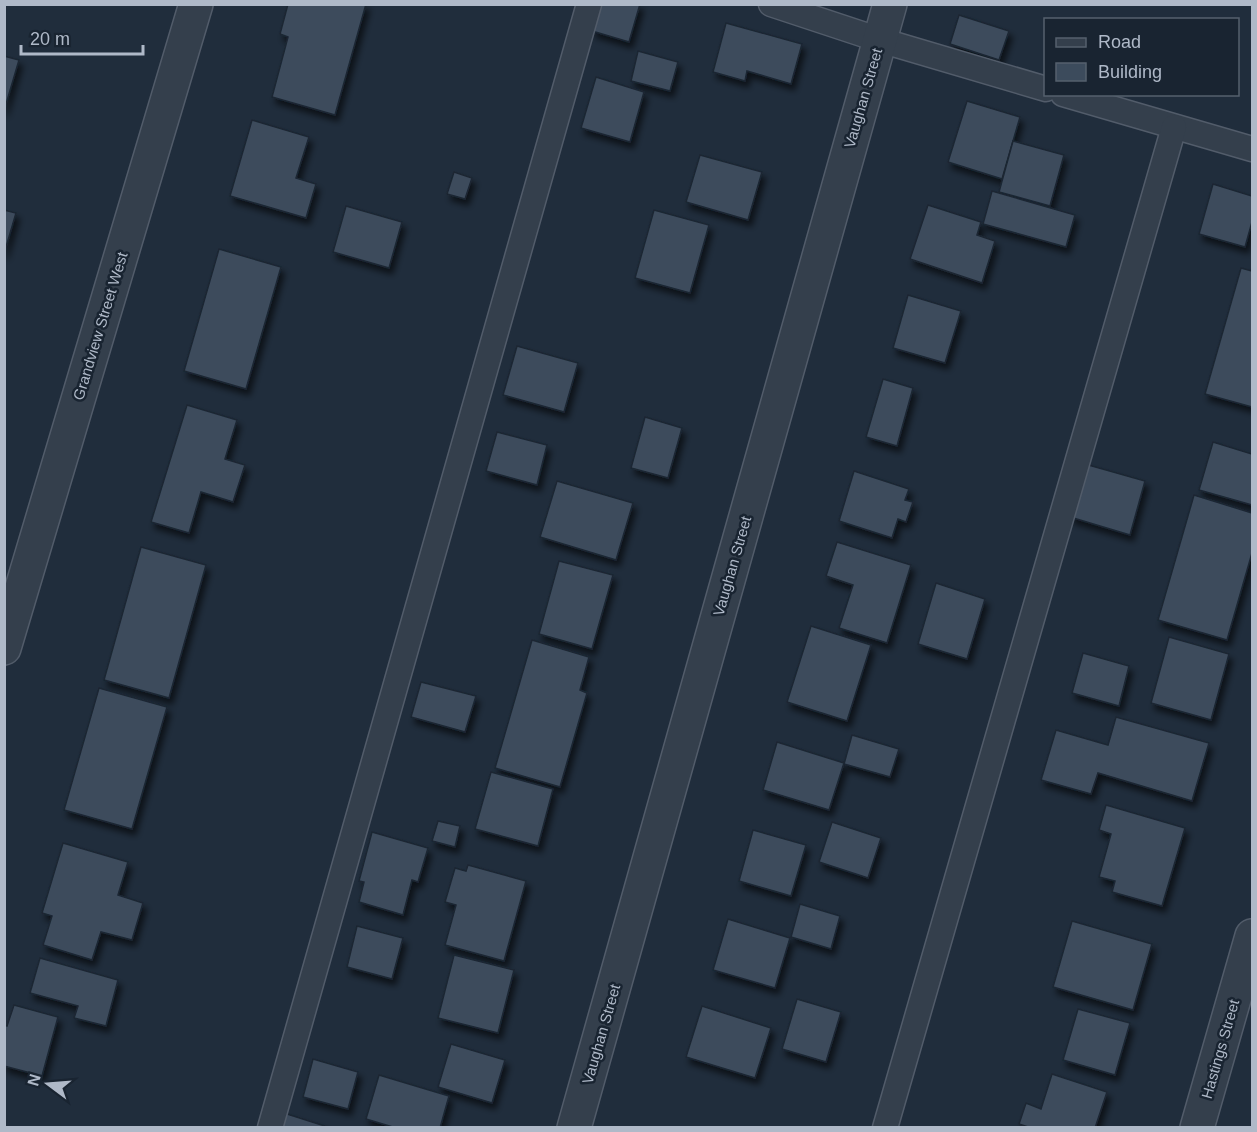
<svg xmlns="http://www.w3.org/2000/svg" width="1257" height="1132" font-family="Arial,sans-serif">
  <defs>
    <filter id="shadow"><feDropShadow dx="3.5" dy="6" stdDeviation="3" flood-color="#0009"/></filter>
  </defs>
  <rect width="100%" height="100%" fill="#202d3c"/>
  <!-- building -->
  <g fill="#3c4b5c" stroke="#1b2633" stroke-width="1.5" filter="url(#shadow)">
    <polygon points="288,4 366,4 335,115 272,97 288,37 280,34"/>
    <polygon points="600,4 640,4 629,42 592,31"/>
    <polygon points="959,15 1009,31 999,60 950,44"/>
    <polygon points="726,23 802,44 791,84 747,71 745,81 713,72"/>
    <polygon points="638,51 678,62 670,91 631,81"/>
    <polygon points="4,56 19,60 4,111"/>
    <polygon points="596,77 644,92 630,142 581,128"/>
    <polygon points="967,101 1020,117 1002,179 948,162"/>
    <polygon points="252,120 309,137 296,178 316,184 306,218 230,196"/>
    <polygon points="1013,141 1064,155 1050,206 999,192"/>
    <polygon points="700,155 762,172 748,220 686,202"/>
    <polygon points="454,172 472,178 465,199 447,194"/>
    <polygon points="1213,184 1252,196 1252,222 1245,247 1199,234"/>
    <polygon points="992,191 1075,215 1066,247 983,224"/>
    <polygon points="928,205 981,222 977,235 995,241 982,283 910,259"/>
    <polygon points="346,206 402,222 389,268 333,252"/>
    <polygon points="4,210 16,213 4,254"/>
    <polygon points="654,210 709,225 690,293 635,278"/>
    <polygon points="219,249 281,267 246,389 184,371"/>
    <polygon points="1241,268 1252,271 1252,407 1205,394"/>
    <polygon points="908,295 961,311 945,363 893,348"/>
    <polygon points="517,346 578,363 564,412 503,395"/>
    <polygon points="883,379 913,388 897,446 866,437"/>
    <polygon points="187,405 237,420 225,459 245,465 233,502 201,492 189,533 151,522"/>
    <polygon points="645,417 682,428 668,478 631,468"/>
    <polygon points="497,432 547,445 537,485 486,471"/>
    <polygon points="1213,442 1252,454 1252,505 1199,490"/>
    <polygon points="1085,464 1145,481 1130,535 1070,517"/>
    <polygon points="854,471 909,489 905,500 913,502 906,522 898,519 892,538 839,521"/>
    <polygon points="557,481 633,503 616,560 540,537"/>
    <polygon points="1194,495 1252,513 1252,553 1227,640 1158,620"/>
    <polygon points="837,542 911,565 887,643 839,628 853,585 826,576"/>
    <polygon points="141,547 206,565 169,698 104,680"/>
    <polygon points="559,561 613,575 592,649 539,634"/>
    <polygon points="936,583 985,599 967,659 918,644"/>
    <polygon points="811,626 871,645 847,721 787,702"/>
    <polygon points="1169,637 1229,654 1211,720 1151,703"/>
    <polygon points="532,640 589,657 580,690 587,693 560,787 495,768"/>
    <polygon points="1083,653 1129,666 1119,706 1072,693"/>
    <polygon points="421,682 476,696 465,732 411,717"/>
    <polygon points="99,688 167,707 132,829 64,810"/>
    <polygon points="1116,717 1209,743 1192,801 1098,773 1091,794 1041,780 1056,730 1108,745"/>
    <polygon points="852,735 899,749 890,777 844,764"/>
    <polygon points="777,742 844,763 829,810 763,790"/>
    <polygon points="491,772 553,789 538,846 475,829"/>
    <polygon points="1106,805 1185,828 1162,906 1112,892 1115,881 1099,877 1111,834 1099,830"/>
    <polygon points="438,821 460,826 455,847 432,841"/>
    <polygon points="832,822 881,838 868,878 819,862"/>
    <polygon points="753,830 806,845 791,896 739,881"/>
    <polygon points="372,832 428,848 418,882 412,880 403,915 359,902 364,882 359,881"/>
    <polygon points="63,843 128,862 118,895 143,903 132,940 101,932 92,960 43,945 52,916 42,913"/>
    <polygon points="468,865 526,881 504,961 445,945 456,905 445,902 455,868 466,871"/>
    <polygon points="800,904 840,916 831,949 791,937"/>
    <polygon points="728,919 790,938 775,988 713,970"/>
    <polygon points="1072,921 1152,944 1133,1010 1053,987"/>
    <polygon points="357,926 403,938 392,979 347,967"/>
    <polygon points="454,955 514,970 498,1033 438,1018"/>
    <polygon points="40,958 118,980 106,1026 74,1018 78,1006 30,993"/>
    <polygon points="797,999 841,1012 826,1062 782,1049"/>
    <polygon points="14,1005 58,1017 42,1076 4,1066 4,1025 7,1026"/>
    <polygon points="702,1006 771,1028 755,1078 686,1057"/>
    <polygon points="1078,1009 1130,1023 1115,1075 1063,1060"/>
    <polygon points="451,1044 505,1060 492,1103 438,1087"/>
    <polygon points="313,1059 358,1072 348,1109 303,1097"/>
    <polygon points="1052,1074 1107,1092 1095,1128 1031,1128 1019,1124 1026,1103 1041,1109"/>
    <polygon points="379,1075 449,1096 440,1128 396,1128 366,1119"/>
    <polygon points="284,1113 331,1128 280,1128"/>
  </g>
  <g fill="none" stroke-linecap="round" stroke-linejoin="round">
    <defs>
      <g id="service">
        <polyline points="771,4 880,40 1046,89"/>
        <polyline points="1063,94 1252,149"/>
        <polyline points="270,1128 589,4"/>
        <polyline points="885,1128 1174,127"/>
      </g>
      <g id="minor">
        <polyline points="4,648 196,4"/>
        <polyline points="574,1128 890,4"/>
        <polyline points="1197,1128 1252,936"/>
      </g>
    </defs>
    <!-- service casing -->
    <use href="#service" stroke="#525c6a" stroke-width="27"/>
    <!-- minor casing -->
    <use href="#minor" stroke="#525c6a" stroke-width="36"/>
    <!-- service -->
    <use href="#service" stroke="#343f4c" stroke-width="24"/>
    <!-- minor -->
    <use href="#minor" stroke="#343f4c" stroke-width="33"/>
  </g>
  <g text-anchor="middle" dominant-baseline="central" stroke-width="5" stroke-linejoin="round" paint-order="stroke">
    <!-- street labels -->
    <g font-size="15" fill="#afb9c8" stroke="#192431">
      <text transform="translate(863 98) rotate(-74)">Vaughan Street</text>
      <text transform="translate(100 326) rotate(-73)">Grandview Street West</text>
      <text transform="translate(732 566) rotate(-74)">Vaughan Street</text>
      <text transform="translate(601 1034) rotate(-74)">Vaughan Street</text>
      <text transform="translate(1220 1049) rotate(-74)">Hastings Street</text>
    </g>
  </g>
  <!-- border -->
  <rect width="1257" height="1132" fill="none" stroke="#afb9c8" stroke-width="12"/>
  <!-- legend -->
  <rect x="1044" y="18" width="195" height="78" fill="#192431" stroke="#55606d" stroke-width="1.5"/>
  <rect x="1056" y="38" width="30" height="9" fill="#343f4c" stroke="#55606d" stroke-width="1.5"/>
  <text x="1098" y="48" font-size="18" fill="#afb9c8">Road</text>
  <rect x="1056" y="63" width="30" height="18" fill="#3c4b5c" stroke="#55606d" stroke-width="1.5"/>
  <text x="1098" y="78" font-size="18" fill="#afb9c8">Building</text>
  <!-- north arrow -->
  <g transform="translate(48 1084) rotate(286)" stroke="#192431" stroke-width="4.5" paint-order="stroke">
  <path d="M0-4.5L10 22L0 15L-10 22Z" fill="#afb9c8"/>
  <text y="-9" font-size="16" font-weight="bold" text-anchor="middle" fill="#afb9c8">N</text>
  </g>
  <!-- scale -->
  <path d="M21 45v9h122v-9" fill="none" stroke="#afb9c8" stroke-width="3"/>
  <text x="30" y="45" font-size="18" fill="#afb9c8" stroke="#192431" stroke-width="4.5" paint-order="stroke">20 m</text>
</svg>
